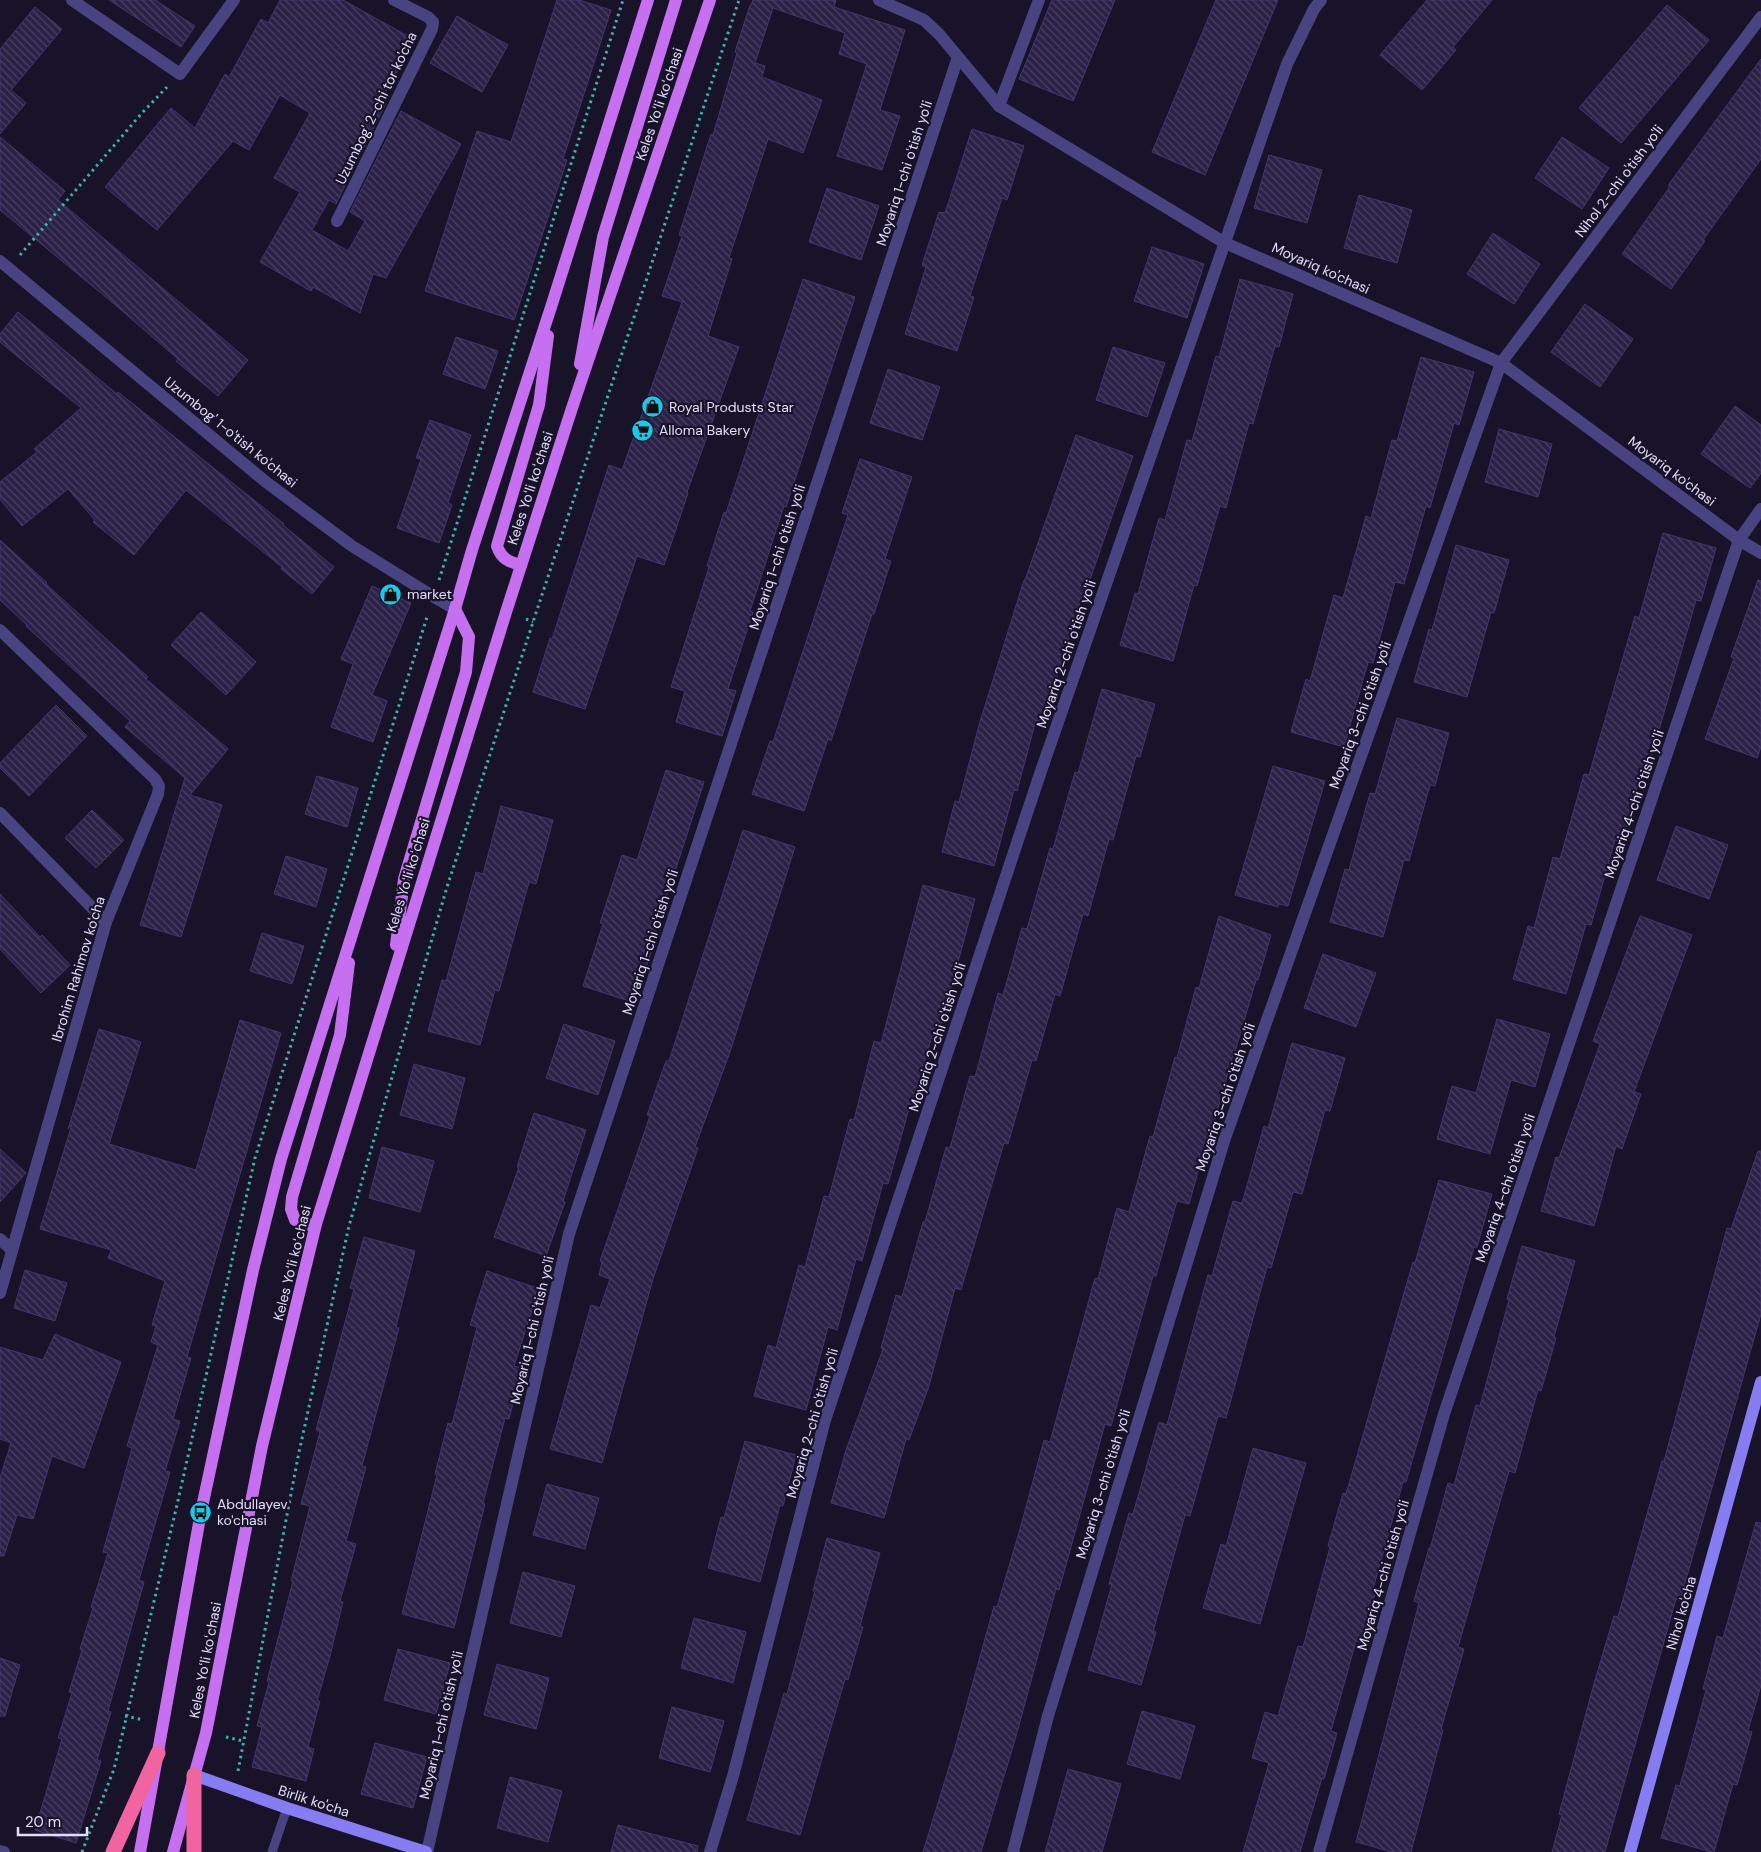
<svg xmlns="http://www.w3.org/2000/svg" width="1761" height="1852" font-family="'DM Sans',sans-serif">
  <defs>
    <pattern id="building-back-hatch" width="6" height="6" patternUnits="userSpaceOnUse" patternTransform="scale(1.25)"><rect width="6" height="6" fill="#2b2147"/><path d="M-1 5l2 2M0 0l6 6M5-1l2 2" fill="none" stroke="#494162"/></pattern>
  </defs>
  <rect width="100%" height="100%" fill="#181328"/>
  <!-- building -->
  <g fill="url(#building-back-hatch)" stroke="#443570">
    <polygon points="109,0 155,0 195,26 181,47"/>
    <polygon points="280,0 343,0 415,40 385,93 387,94 383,101 386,103 336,204 329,200 312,230 348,251 365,221 350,212 401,111 461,144 386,278 373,274 360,313 313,287 311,291 260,262 300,192 274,178 310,113 280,95 249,150 233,141 157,230 105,187 171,108 195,128 225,74 229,77 261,19 268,23"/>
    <polygon points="557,0 579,0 611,10 563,159 567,160 514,320 425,291 477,131 511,142"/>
    <polygon points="753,0 836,0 834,7 905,30 880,110 900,116 882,170 837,156 867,64 839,54 845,33 773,8 755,63 765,66 762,77 822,100 803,153 768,139 729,258 732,259 708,336 739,347 687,492 688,493 664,565 637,556 585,709 533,692 550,638 552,639 609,465 622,470 682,302 662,296 682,236 679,235 711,134 713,135 737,53 735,52 750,5 751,5"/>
    <polygon points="1052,0 1115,0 1073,101 1019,79"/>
    <polygon points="1216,0 1278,0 1205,175 1152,152"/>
    <polygon points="1427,0 1492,0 1453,47 1456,50 1422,90 1380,55"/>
    <polygon points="1667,5 1709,40 1621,143 1579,108"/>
    <polygon points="35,7 62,29 11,90 26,103 0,134 0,49"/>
    <polygon points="457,16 508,45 482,92 430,63"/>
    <polygon points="1761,59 1761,159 1703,240 1705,241 1671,289 1622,254 1669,188 1669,184"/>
    <polygon points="972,129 1024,146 1007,200 1002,198 970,296 974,297 957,351 905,334 926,267 922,265 939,212 945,213"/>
    <polygon points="0,137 65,191 58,200 248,360 218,396 176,361 178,359 113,303 0,210"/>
    <polygon points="1562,137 1609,168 1582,209 1535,178"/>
    <polygon points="1269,155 1322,170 1307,223 1254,208"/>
    <polygon points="827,188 879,206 861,260 809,242"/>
    <polygon points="1359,195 1412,210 1397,263 1344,248"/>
    <polygon points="1493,233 1540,264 1514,304 1467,274"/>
    <polygon points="1152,247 1204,264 1187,318 1134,301"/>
    <polygon points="803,279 855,297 786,507 784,506 750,611 753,612 728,689 736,691 722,736 676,722 685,691 671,687 709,567 707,566 724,512 726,513"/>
    <polygon points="1240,279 1293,294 1279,347 1275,346 1253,424 1249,423 1226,508 1220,506 1197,586 1194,585 1173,661 1120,645 1135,593 1138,594 1159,518 1165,520 1187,440 1192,441 1216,356 1219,357"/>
    <polygon points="1585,304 1633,339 1600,387 1551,352"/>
    <polygon points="18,312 117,394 118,392 284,524 283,525 334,567 312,594 281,569 282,567 186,490 134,555 93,522 95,520 68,489 22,526 0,499 0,482 37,452 34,449 81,408 0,342 0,334"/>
    <polygon points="456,337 498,351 485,389 443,374"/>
    <polygon points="1113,347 1165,363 1147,417 1096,400"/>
    <polygon points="1421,357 1474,372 1459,425 1454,423 1430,508 1426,506 1404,584 1395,582 1373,663 1368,662 1344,747 1291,732 1306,679 1310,681 1334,595 1343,598 1366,516 1371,518 1392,440 1397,441"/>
    <polygon points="888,369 940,387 922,440 870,423"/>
    <polygon points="1735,406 1761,425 1761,473 1750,488 1701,454"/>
    <polygon points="430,420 471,435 448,503 452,505 439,543 397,528 421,459 416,458"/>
    <polygon points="1499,429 1552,444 1538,497 1485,482"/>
    <polygon points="1076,435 1133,456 1087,588 1085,587 1043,722 1036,720 1017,791 1014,790 994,866 942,852 955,801 959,802 979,725 1024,580 1025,580"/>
    <polygon points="860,459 912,477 885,559 891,561 874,614 872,614 831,741 828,739 804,811 752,794 770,741 773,742 848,515 842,513"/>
    <polygon points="1663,533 1716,548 1701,601 1696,600 1650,762 1644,761 1622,842 1615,840 1591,925 1586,924 1566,994 1513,979 1528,926 1534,928 1553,857 1560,859 1584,774 1589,775 1635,616 1639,618"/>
    <polygon points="0,540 47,583 46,584 148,677 146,679 228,749 190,795 222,805 181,937 140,925 185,778 125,727 130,721 26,626 27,625 0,600"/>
    <polygon points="1456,545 1509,560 1494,613 1491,612 1467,697 1414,682 1429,629 1432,630"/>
    <polygon points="1758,580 1761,581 1761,747 1757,758 1705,739 1734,658 1731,657"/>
    <polygon points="372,586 411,603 372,695 387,701 373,742 331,727 353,664 341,659"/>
    <polygon points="201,612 256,662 226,695 171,645"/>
    <polygon points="1102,689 1155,704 1140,757 1136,756 1113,840 1109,839 1088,916 1083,914 1060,996 1055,994 1036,1061 1032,1060 1008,1144 1004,1143 961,1290 955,1288 929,1386 909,1440 906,1439 884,1518 831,1503 846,1450 883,1349 881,1348 896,1295 902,1297 923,1222 925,1222 946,1147 950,1148 970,1076 975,1077 998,993 1003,995 1022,928 1027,929 1050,848 1053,849 1075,772 1078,773"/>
    <polygon points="56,705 87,736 29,796 0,768 0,763"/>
    <polygon points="1397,718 1449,733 1435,786 1430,785 1409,861 1404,860 1383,937 1330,922 1345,869 1349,870 1370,793 1375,794"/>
    <polygon points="1273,766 1325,781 1288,906 1279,904 1278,907 1235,895"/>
    <polygon points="666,770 704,782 650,948 652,949 635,1003 583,986 603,924 600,923 622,855 637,860"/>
    <polygon points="317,776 358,788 347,827 305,814"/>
    <polygon points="501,806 553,820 536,884 529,882 499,991 495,990 480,1045 428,1031 442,980 446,981 476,872 483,874"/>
    <polygon points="92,810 124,840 96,868 65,838"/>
    <polygon points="1676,826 1728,845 1709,899 1657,880"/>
    <polygon points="743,830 795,847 730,1052 695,1147 698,1148 653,1279 602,1463 550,1449 591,1305 600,1308 610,1279 599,1275 602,1262 600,1261 650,1116 647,1115 666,1061 669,1061"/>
    <polygon points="286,856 327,869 316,907 274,894"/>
    <polygon points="923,885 975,899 940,1029 934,1028 913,1106 910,1105 888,1184 883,1183 862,1261 856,1259 837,1330 828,1327 806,1410 754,1396 768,1345 776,1348 799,1265 805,1267 824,1196 829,1197 850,1119 854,1120 874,1041 881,1043"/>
    <polygon points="0,894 40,937 42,935 70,965 41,993 0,949"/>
    <polygon points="1219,916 1271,935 1258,980 1256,980 1234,1055 1233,1055 1213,1126 1211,1125 1189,1204 1177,1201 1156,1276 1153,1276 1111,1426 1105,1424 1059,1590 1056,1589 1015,1740 981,1852 923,1852 954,1751 994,1606 997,1607 1022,1522 1044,1440 1050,1442 1095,1278 1098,1279 1117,1208 1129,1212 1150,1136 1153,1137 1175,1057 1177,1058 1196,987 1199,988"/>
    <polygon points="1640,916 1692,935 1634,1092 1641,1094 1622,1149 1616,1146 1594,1226 1541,1211 1556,1157 1559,1158 1600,1044 1593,1041"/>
    <polygon points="262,933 304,946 292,984 250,971"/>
    <polygon points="1323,954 1376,973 1356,1027 1304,1008"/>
    <polygon points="1497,1019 1550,1034 1535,1087 1511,1080 1490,1154 1437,1139 1452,1086 1476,1093"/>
    <polygon points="240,1020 281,1033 187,1357 191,1358 173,1419 180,1421 165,1471 170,1472 139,1580 144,1582 108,1711 111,1712 97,1760 101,1761 76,1843 35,1830 62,1739 58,1738 72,1693 69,1692 82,1650 80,1649 93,1608 91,1607 108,1553 103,1552 132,1448 127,1446 158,1345 151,1342 156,1326 152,1325 165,1281 108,1258 111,1250 40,1229 72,1124 68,1129 99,1029 141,1042 109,1144 196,1170"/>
    <polygon points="564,1024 615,1041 598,1095 546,1078"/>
    <polygon points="1292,1043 1345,1058 1330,1111 1325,1110 1302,1194 1293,1192 1271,1268 1267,1267 1226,1418 1218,1416 1190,1516 1185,1515 1153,1632 1156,1632 1141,1685 1088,1670 1112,1584 1109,1584 1129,1513 1133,1514 1159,1422 1167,1425 1208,1275 1212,1276 1233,1201 1242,1203 1264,1126 1268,1128"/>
    <polygon points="414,1064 465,1078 452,1129 400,1115"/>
    <polygon points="534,1113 586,1130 563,1201 565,1202 546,1256 494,1237 519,1167 517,1167"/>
    <polygon points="382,1147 434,1161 420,1212 369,1198"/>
    <polygon points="0,1149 26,1173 0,1202"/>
    <polygon points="1758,1151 1761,1151 1761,1314 1680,1601 1676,1599 1605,1852 1552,1852 1562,1815 1559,1814 1593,1687 1614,1616 1618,1617 1662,1461 1664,1461 1727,1228 1731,1229"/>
    <polygon points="1439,1180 1492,1194 1477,1247 1474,1247 1406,1482 1403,1482 1373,1589 1376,1590 1361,1643 1356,1641 1331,1731 1337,1733 1324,1779 1322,1778 1300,1852 1243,1852 1269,1763 1252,1758 1265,1712 1278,1716 1298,1646 1303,1647 1330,1547 1328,1546 1343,1493 1346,1494 1413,1262 1415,1263"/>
    <polygon points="364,1237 415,1251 396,1327 399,1328 362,1466 366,1467 346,1541 356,1544 340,1601 343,1602 330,1656 317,1701 320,1701 308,1747 314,1749 306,1781 252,1767 262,1727 257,1726 269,1682 267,1681 293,1581 291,1581 310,1506 301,1504 320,1432 316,1430 354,1289 350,1288"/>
    <polygon points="1522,1246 1575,1261 1554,1337 1556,1338 1541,1391 1538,1390 1515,1473 1509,1471 1458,1647 1464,1649 1441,1729 1443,1730 1411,1852 1392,1852 1356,1842 1419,1603 1414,1601 1429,1548 1430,1549 1448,1483 1454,1485 1476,1405 1480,1406 1509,1300 1507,1299"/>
    <polygon points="25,1270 67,1283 55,1321 14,1308"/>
    <polygon points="487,1271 537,1288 537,1295 514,1366 522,1368 509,1419 505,1418 483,1503 485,1504 454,1628 402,1614 437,1475 435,1474 448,1423 452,1424 477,1327 470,1325"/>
    <polygon points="55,1334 121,1362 84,1468 52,1456 33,1519 17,1515 4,1556 0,1556 0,1478 11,1443 0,1439 0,1347 43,1360"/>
    <polygon points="745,1441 796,1455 783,1506 780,1505 760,1582 708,1568 721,1517 724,1518"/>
    <polygon points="1253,1448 1306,1463 1260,1624 1203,1608 1221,1544 1226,1546"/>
    <polygon points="547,1484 599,1498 585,1549 533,1535"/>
    <polygon points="1756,1522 1761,1523 1761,1685 1748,1731 1752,1732 1737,1785 1733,1784 1714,1852 1712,1852 1661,1838 1676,1785 1680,1786 1706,1690 1703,1689 1717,1636 1723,1638"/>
    <polygon points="827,1538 880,1553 860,1626 863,1627 848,1680 845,1679 800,1835 747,1820 784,1693 787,1694 815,1591 813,1591"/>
    <polygon points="523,1572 575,1586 561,1637 510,1623"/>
    <polygon points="694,1618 746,1632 733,1683 681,1668"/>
    <polygon points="398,1649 450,1663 436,1714 384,1700"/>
    <polygon points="0,1658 20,1665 5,1716 0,1716"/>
    <polygon points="497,1664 549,1678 536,1729 484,1715"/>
    <polygon points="672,1707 724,1721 710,1772 659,1758"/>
    <polygon points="1142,1711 1195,1726 1180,1779 1127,1764"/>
    <polygon points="375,1743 427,1757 413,1808 361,1794"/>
    <polygon points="1068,1769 1121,1784 1102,1852 1045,1852"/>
    <polygon points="510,1777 562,1791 548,1842 497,1828"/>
    <polygon points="618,1825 698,1846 697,1852 611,1852"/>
  </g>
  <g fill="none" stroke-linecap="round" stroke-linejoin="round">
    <!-- path -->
    <g stroke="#3db0af" stroke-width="3" stroke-dasharray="2.5 4" stroke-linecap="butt">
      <polyline points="20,255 142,113 167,87"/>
      <polyline points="439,580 623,0"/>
      <polyline points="526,619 533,622"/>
      <polyline points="125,1716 144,1720"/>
      <polyline points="226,1737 243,1741"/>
      <polyline points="238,1771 299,1452 349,1226 447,887 533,622 739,0"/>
      <polyline points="82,1852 114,1769 177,1505 255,1158 428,614"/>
    </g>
    <!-- lane -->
    <polyline stroke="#494382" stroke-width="9" points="272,1852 287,1808"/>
    <!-- street -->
    <g stroke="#494382" stroke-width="12">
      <polyline points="72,0 180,74 234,0"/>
      <polyline points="879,0 924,20 939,34 999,106 1225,243 1501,363 1739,540 1761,553"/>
      <polyline points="999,106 1039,0"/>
      <polyline points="337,221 432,29 433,22 428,17 394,0"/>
      <polyline points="0,261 266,482 352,546 434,597 455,609"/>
      <polyline points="0,630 155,779 159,786 158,794 106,922 0,1293"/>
      <polyline points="0,813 106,922"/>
      <polyline points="0,1239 12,1250"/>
      <polyline points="0,1851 4,1852"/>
      <polyline points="427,1852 569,1234 958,57"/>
      <polyline points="710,1852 733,1776 825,1420 1041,771 1287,64 1314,9 1321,0"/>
      <polyline points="1013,1852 1048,1716 1225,1138 1501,363 1761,17"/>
      <polyline points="1319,1852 1444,1414 1739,540 1761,509"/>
    </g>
    <!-- secondary -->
    <g stroke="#877df2" stroke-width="12">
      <polyline points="194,1775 287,1808 426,1852"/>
      <polyline points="1630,1852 1761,1382"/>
    </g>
    <!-- primary -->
    <g stroke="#c76ff1" stroke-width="12">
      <polyline points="580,364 603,237 676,0"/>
      <path d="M 521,565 C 508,562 501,558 497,546 L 539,405 L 548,336"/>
      <polyline points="396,945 404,879 466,672 469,637 455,609"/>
      <polyline points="316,1224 305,1225 295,1220 291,1209 292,1197 340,1035 349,963"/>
      <polyline points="140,1852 201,1512 253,1270 281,1159 455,609 472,550 552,304 648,0"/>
      <polyline points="173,1852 206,1733 262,1446 316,1224 507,609 572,408 710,0"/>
    </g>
    <!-- highway -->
    <g stroke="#f0649f" stroke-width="15">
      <polyline points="113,1852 158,1753"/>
      <polyline points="194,1852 194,1775"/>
    </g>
  </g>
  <!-- icons -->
  <defs>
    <symbol id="shop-disc" viewBox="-11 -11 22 22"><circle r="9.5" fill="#1cc8e8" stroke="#181328"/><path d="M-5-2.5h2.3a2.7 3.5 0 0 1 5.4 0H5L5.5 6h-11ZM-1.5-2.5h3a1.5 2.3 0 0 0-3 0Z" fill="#111"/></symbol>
    <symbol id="supermarket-disc" viewBox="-11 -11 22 22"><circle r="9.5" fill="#1cc8e8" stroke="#181328"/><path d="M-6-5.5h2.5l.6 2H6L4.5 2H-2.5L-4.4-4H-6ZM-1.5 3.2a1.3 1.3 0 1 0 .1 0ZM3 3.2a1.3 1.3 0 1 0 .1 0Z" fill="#111"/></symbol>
    <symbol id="bus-disc" viewBox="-11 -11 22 22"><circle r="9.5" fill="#1cc8e8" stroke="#181328"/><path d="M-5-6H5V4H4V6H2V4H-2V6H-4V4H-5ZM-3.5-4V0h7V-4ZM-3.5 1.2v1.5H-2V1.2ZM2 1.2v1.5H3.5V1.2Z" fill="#111"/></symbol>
  </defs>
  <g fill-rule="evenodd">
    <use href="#shop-disc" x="640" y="394" width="25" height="25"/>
    <use href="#supermarket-disc" x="630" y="418" width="25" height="25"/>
    <use href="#shop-disc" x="378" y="582" width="25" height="25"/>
    <use href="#bus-disc" x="188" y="1500" width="25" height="25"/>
  </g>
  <g text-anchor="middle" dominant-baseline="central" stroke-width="4.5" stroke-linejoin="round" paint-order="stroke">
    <!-- street labels -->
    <g font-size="14" fill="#e2ddfc" stroke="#181328">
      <text transform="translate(659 104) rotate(-71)">Keles Yoʻli koʻchasi</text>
      <text transform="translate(376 108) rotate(-64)">Uzumbog' 2-chi tor ko'cha</text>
      <text transform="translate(904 173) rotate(-72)">Moyariq 1-chi o'tish yo'li</text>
      <text transform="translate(1619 181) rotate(-53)">Nihol 2-chi o'tish yo'li</text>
      <text transform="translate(1321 268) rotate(24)">Moyariq ko'chasi</text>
      <text transform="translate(231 432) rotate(39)">Uzumbog' 1-o'tish ko'chasi</text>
      <text transform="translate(1672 471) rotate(37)">Moyariq ko'chasi</text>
      <text transform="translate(530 488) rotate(-72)">Keles Yoʻli koʻchasi</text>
      <text transform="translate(777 557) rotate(-72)">Moyariq 1-chi o'tish yo'li</text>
      <text transform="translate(1066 654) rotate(-71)">Moyariq 2-chi o'tish yo'li</text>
      <text transform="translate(1360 715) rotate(-70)">Moyariq 3-chi o'tish yo'li</text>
      <text transform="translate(1634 804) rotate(-71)">Moyariq 4-chi o'tish yo'li</text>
      <text transform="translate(408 875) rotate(-73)">Keles Yoʻli koʻchasi</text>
      <text transform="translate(650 942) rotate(-72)">Moyariq 1-chi o'tish yo'li</text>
      <text transform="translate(78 969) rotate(-73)">Ibrohim Rahimov ko'cha</text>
      <text transform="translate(937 1037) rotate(-72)">Moyariq 2-chi o'tish yo'li</text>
      <text transform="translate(1225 1097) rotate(-71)">Moyariq 3-chi o'tish yo'li</text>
      <text transform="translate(1505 1188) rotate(-71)">Moyariq 4-chi o'tish yo'li</text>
      <text transform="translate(292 1263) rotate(-76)">Keles Yoʻli koʻchasi</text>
      <text transform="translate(532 1330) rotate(-77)">Moyariq 1-chi o'tish yo'li</text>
      <text transform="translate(812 1423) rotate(-74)">Moyariq 2-chi o'tish yo'li</text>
      <text transform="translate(1103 1484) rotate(-73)">Moyariq 3-chi o'tish yo'li</text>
      <text transform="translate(1383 1575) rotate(-74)">Moyariq 4-chi o'tish yo'li</text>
      <text transform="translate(1681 1613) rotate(-74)">Nihol ko'cha</text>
      <text transform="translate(205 1660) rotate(-79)">Keles Yoʻli koʻchasi</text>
      <text transform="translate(441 1725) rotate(-77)">Moyariq 1-chi o'tish yo'li</text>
      <text transform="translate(314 1801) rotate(18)">Birlik ko'cha</text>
    </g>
    <!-- poi labels -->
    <g font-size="14" fill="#e2ddfc" stroke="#181328" text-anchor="start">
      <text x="669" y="407">Royal Produsts Star</text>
      <text x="659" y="430">Alloma Bakery</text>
      <text x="407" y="594">market</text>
      <text x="217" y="1504">Abdullayev<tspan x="217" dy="16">ko'chasi</tspan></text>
    </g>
  </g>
  <!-- scale -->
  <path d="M18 1827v8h69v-8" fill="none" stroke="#e2ddfc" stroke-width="2.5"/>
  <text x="25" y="1827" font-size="15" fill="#e2ddfc" stroke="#181328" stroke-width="4" paint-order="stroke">20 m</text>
</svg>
